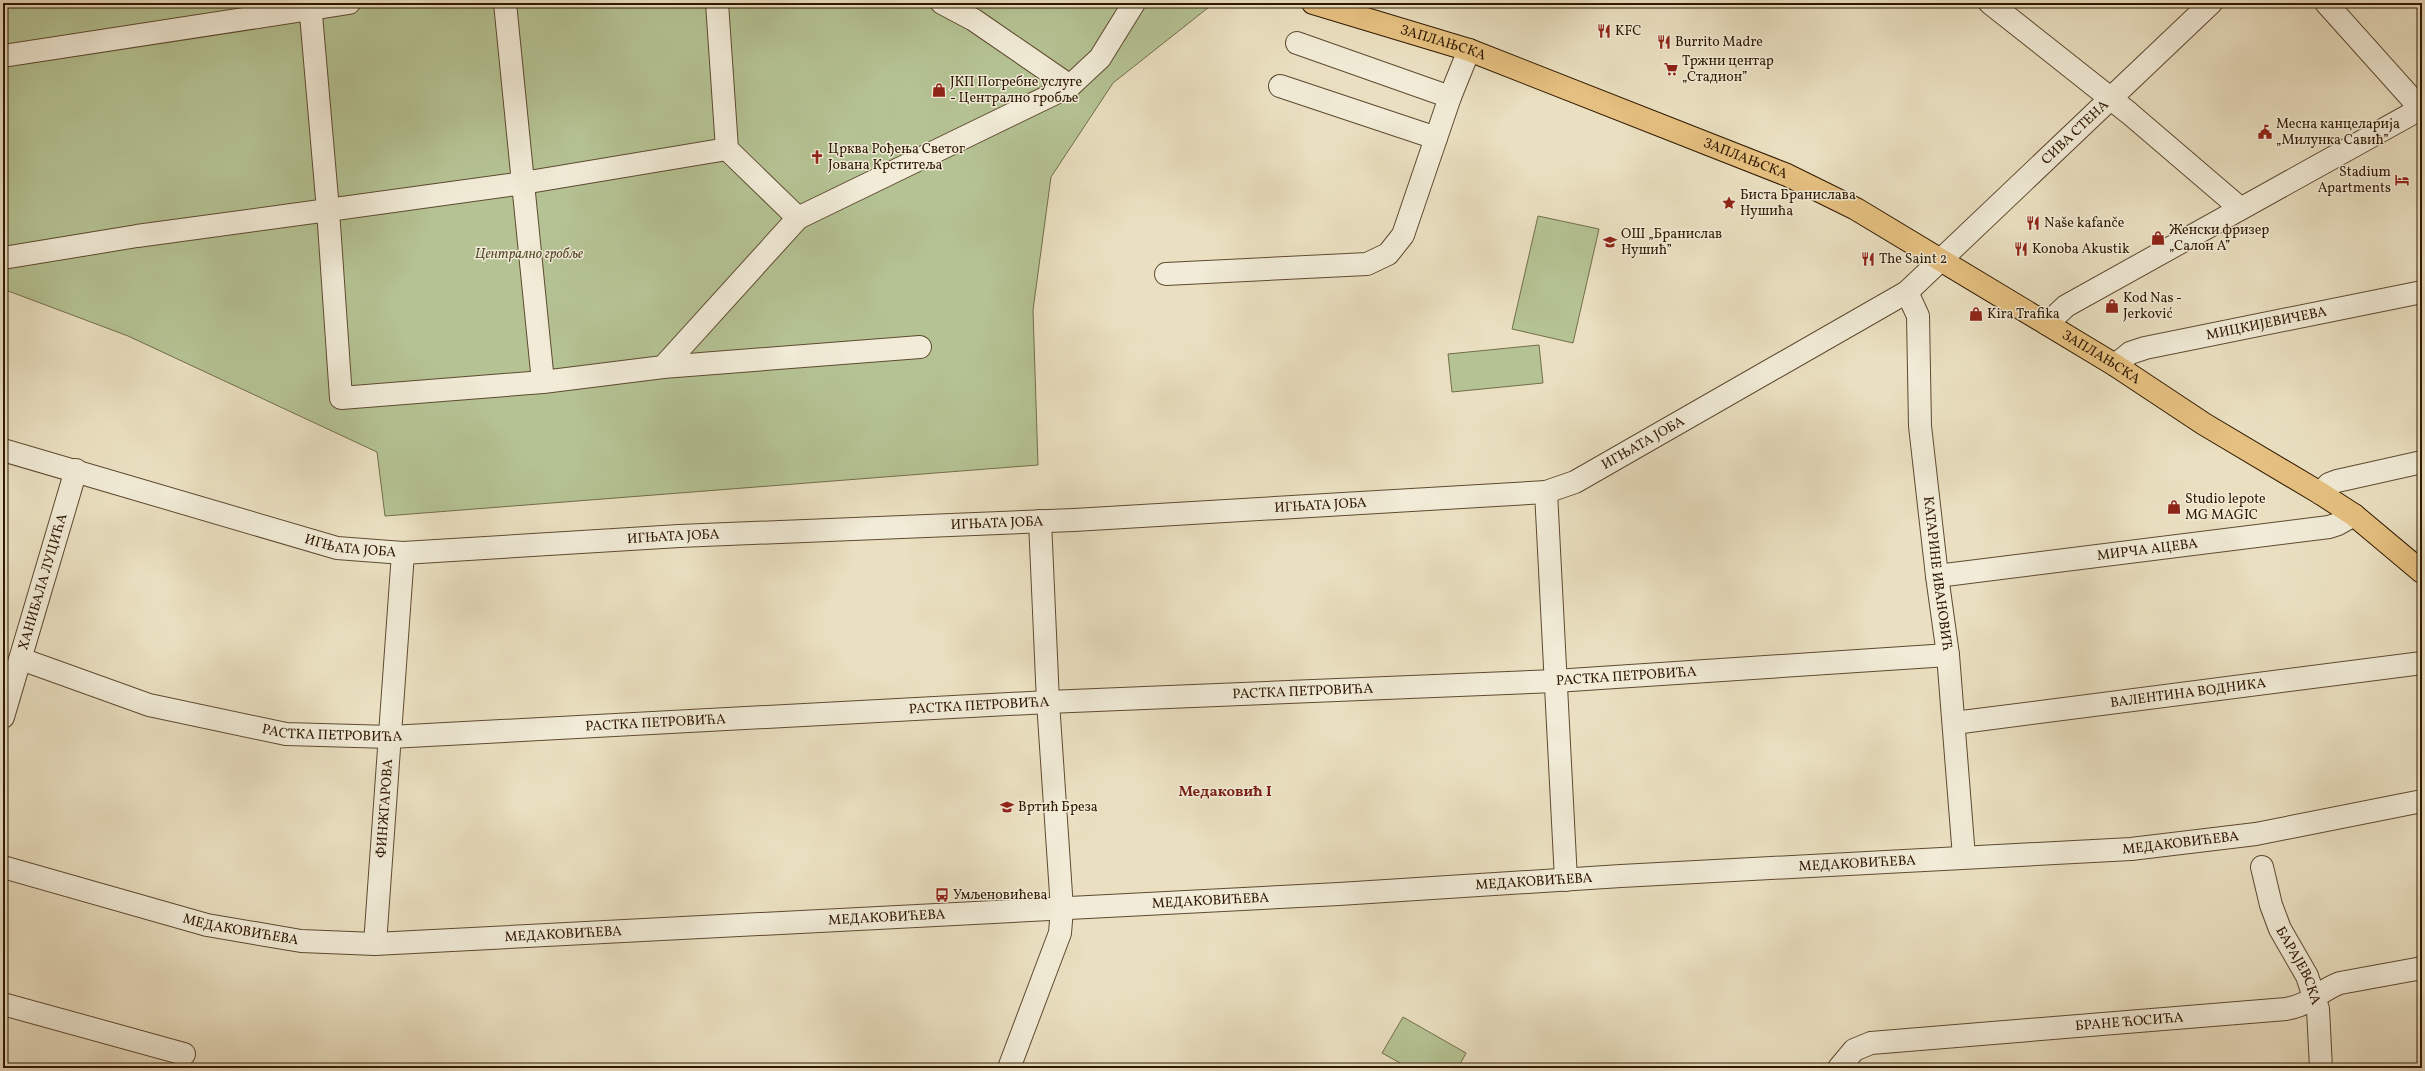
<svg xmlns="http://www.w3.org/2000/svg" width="2425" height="1071" font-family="Vollkorn,serif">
  <rect width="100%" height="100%" fill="#eae0c1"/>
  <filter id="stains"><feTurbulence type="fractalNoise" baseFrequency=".005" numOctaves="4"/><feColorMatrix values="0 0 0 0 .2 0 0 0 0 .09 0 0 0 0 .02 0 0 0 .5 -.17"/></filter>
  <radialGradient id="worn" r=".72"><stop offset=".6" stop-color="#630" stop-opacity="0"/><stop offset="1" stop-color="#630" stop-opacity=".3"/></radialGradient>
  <!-- green -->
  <g fill="#b5c394" stroke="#726e4a">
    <polygon points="3,3 1194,3 1209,7 1113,83 1051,177 1033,310 1038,465 385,516 377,452 128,336 3,289"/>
    <polygon points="1538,216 1599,229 1573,343 1512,329"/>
    <polygon points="1539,345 1543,383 1452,392 1448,354"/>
    <polygon points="1403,1017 1466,1053 1458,1068 1409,1068 1382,1053"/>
  </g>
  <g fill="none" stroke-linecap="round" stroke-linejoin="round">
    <defs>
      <g id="minor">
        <polyline points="505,3 523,183 727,149 717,3"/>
        <polyline points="942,3 974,20 1070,86"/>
        <polyline points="1990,3 2129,113 2240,208"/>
        <polyline points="2326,3 2421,109"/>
        <polyline points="1297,43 1450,97"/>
        <polyline points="3,56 349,3"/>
        <polyline points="1280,86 1436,138"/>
        <polyline points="727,149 798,218"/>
        <polyline points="3,258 137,236 328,210 310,3"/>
        <polyline points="1166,274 1367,264 1388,254 1403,235 1450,97 1469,50"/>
        <path id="s1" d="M 1907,292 L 1918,316 L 1920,426 L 1937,576 L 1948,655 L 1964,857"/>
        <polyline points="2047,324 2066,306 2422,108"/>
        <path id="s2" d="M 2115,365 L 2130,353 L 2145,348 L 2422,292"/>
        <polyline points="663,367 920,347"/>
        <polyline points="543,382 523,183 328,210 341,398 543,382 663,367 798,218 1070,86 1100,58 1134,3"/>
        <path id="s3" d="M 3,450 L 337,548 L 403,553 L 679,536 L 1074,520 L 1546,492 L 1575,482 L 1907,292 L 2211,3"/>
        <polyline points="1546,492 1566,880"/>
        <polyline points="2320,493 2329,484 2337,481 2422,462"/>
        <path id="s4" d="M 1937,576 L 2329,527 L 2338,524 L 2354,515"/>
        <path id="s5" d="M 21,659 L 149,705 L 286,734 L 390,737 L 1048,702 L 1555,681 L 1948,655"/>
        <path id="s6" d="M 3,717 L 76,470"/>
        <path id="s7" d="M 1954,723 L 2422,663"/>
        <path id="s8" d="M 3,867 L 207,925 L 301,941 L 375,944 L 1339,894 L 1621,876 L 2131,849 L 2256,834 L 2422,801"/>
        <path id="s9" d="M 2262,867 L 2271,905 L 2280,929 L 2307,976 L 2318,1009 L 2321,1068"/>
        <path id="s10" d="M 375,944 L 403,553"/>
        <polyline points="3,1004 184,1054"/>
        <polyline points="1009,1068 1060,933 1062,909 1048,702 1040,521"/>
        <path id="s11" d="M 1839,1068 L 1854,1050 L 1871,1043 L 2286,1009 C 2313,1004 2318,991 2340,983 L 2422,968"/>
      </g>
      <g id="major">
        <path id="s12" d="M 1313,3 L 1469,50 L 1787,175 L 1856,209 L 2115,365 L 2204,424 L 2320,493 L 2354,515 L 2422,572"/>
      </g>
    </defs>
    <!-- minor casing -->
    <use href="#minor" stroke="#5e4a30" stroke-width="24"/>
    <!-- major casing -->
    <use href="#major" stroke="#2f1800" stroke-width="24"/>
    <!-- minor -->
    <use href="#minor" stroke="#f1ebd7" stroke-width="22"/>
    <!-- major -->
    <use href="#major" stroke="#e5c080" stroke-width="22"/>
  </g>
  <!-- icons -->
  <defs>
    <symbol id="restaurant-bare" viewBox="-9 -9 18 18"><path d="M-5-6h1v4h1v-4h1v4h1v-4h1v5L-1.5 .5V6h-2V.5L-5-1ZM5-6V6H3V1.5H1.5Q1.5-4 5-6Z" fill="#8f2418" stroke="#f1ebd7" stroke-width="2.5" paint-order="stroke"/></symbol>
    <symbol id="supermarket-bare" viewBox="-9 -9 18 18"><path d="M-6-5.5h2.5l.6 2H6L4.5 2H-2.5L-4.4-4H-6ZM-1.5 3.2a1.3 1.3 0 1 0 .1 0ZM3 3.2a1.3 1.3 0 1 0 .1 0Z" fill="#8f2418" stroke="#f1ebd7" stroke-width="2.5" paint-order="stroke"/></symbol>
    <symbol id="shop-bare" viewBox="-9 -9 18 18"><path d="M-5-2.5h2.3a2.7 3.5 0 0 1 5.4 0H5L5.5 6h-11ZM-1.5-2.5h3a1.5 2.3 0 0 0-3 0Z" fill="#8f2418" stroke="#f1ebd7" stroke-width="2.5" paint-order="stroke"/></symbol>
    <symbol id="civic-bare" viewBox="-9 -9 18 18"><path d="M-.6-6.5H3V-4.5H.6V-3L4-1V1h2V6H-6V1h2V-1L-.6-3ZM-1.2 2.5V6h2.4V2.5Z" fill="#8f2418" stroke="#f1ebd7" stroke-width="2.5" paint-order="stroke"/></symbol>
    <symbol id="church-bare" viewBox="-9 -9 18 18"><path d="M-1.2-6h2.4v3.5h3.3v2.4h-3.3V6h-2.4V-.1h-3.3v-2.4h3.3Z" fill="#8f2418" stroke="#f1ebd7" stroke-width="2.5" paint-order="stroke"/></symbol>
    <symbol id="hotel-bare" viewBox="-9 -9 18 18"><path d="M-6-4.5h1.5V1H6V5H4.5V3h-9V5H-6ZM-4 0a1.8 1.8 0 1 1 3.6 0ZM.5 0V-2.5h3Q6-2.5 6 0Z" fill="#8f2418" stroke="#f1ebd7" stroke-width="2.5" paint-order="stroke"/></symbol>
    <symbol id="sight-bare" viewBox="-9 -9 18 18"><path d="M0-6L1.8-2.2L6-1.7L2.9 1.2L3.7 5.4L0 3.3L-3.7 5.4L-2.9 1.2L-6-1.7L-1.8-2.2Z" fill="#8f2418" stroke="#f1ebd7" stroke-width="2.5" paint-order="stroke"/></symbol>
    <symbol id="school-bare" viewBox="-9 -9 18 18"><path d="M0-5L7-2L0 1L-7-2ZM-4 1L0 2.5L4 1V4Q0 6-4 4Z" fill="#8f2418" stroke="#f1ebd7" stroke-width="2.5" paint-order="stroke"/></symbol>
    <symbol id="bus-bare" viewBox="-9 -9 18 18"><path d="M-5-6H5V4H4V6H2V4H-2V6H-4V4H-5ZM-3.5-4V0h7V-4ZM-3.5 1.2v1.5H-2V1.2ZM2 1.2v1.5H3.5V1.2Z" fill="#8f2418" stroke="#f1ebd7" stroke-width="2.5" paint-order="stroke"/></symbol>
  </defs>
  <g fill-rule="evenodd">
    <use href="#restaurant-bare" x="1594" y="21" width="20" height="20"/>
    <use href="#restaurant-bare" x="1654" y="32" width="20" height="20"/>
    <use href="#supermarket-bare" x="1661" y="59" width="20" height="20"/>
    <use href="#shop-bare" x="929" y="80" width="20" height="20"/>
    <use href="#civic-bare" x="2255" y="122" width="20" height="20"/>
    <use href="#church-bare" x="807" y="147" width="20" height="20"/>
    <use href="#hotel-bare" x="2392" y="170" width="20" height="20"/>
    <use href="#sight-bare" x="1719" y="193" width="20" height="20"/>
    <use href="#restaurant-bare" x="2023" y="213" width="20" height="20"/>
    <use href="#shop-bare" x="2148" y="228" width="20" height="20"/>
    <use href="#school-bare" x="1600" y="232" width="20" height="20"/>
    <use href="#restaurant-bare" x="2011" y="239" width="20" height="20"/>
    <use href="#restaurant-bare" x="1858" y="249" width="20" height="20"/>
    <use href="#shop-bare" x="2102" y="296" width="20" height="20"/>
    <use href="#shop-bare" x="1966" y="304" width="20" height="20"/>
    <use href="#shop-bare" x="2164" y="497" width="20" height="20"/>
    <use href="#school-bare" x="997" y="797" width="20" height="20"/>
    <use href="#bus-bare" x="932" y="885" width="20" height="20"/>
  </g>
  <g text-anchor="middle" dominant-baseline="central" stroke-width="3" stroke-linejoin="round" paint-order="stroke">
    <!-- poi labels -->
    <g font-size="14" fill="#2f1800" stroke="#f1ebd7" text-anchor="start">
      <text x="1615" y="31">KFC</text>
      <text x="1675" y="42">Burrito Madre</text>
      <text x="1682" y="61">Тржни центар<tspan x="1682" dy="16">„Стадион”</tspan></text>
      <text x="950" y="82">ЈКП Погребне услуге<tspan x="950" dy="16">- Централно гробље</tspan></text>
      <text x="2276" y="124">Месна канцеларија<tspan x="2276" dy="16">„Милунка Савић”</tspan></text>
      <text x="828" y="149">Црква Рођења Светог<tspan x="828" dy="16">Јована Крститеља</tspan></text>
      <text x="2391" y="172" text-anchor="end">Stadium<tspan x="2391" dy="16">Apartments</tspan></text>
      <text x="1740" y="195">Биста Бранислава<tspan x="1740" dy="16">Нушића</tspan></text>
      <text x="2044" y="223">Naše kafanče</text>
      <text x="2169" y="230">Женски фризер<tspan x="2169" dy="16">„Салон А”</tspan></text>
      <text x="1621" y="234">ОШ „Бранислав<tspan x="1621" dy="16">Нушић”</tspan></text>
      <text x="2032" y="249">Konoba Akustik</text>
      <text x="1879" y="259">The Saint 2</text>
      <text x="2123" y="298">Kod Nas -<tspan x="2123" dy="16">Jerković</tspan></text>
      <text x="1987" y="314">Kira Trafika</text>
      <text x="2185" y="499">Studio lepote<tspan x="2185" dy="16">MG MAGIC</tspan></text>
      <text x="1018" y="807">Вртић Бреза</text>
      <text x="953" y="895">Умљеновићева</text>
    </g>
    <!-- street labels -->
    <g font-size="14" fill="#2f1800" stroke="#f1ebd7">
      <text stroke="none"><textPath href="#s12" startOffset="136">ЗАПЛАЊСКА</textPath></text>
      <text stroke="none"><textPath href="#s3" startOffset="2204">СИВА СТЕНА</textPath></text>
      <text stroke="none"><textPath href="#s12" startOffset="460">ЗАПЛАЊСКА</textPath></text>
      <text stroke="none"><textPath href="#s2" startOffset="159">МИЦКИЈЕВИЧЕВА</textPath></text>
      <text stroke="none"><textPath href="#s12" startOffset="868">ЗАПЛАЊСКА</textPath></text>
      <text stroke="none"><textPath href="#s3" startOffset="1668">ИГЊАТА ЈОБА</textPath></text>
      <text stroke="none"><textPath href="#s3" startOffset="1333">ИГЊАТА ЈОБА</textPath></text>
      <text stroke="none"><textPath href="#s3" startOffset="1009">ИГЊАТА ЈОБА</textPath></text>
      <text stroke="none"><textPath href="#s3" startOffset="685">ИГЊАТА ЈОБА</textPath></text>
      <text stroke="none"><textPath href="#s3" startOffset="361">ИГЊАТА ЈОБА</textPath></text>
      <text stroke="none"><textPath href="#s4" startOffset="212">МИРЧА АЦЕВА</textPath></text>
      <text stroke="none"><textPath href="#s1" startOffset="285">КАТАРИНЕ ИВАНОВИЋ</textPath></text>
      <text stroke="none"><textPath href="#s6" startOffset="141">ХАНИБАЛА ЛУЦИЋА</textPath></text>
      <text stroke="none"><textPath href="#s5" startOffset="1618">РАСТКА ПЕТРОВИЋА</textPath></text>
      <text stroke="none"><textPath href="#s5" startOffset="1294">РАСТКА ПЕТРОВИЋА</textPath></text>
      <text stroke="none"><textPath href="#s7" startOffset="236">ВАЛЕНТИНА ВОДНИКА</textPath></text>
      <text stroke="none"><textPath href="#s5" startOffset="970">РАСТКА ПЕТРОВИЋА</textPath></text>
      <text stroke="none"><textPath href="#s5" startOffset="646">РАСТКА ПЕТРОВИЋА</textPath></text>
      <text stroke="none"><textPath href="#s5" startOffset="322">РАСТКА ПЕТРОВИЋА</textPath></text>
      <text stroke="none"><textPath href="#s10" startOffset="136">ФИНЖГАРОВА</textPath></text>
      <text stroke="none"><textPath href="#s8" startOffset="2190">МЕДАКОВИЋЕВА</textPath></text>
      <text stroke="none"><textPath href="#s8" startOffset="1866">МЕДАКОВИЋЕВА</textPath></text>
      <text stroke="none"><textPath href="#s8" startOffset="1542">МЕДАКОВИЋЕВА</textPath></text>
      <text stroke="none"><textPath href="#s8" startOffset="1218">МЕДАКОВИЋЕВА</textPath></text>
      <text stroke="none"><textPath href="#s8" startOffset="894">МЕДАКОВИЋЕВА</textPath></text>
      <text stroke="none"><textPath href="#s8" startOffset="246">МЕДАКОВИЋЕВА</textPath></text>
      <text stroke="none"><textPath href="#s8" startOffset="570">МЕДАКОВИЋЕВА</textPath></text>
      <text stroke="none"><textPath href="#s9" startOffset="106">БАРАЈЕВСКА</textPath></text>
      <text stroke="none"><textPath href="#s11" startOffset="301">БРАНЕ ЋОСИЋА</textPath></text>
    </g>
    <!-- park labels -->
    <g font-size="14" font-style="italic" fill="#574b2c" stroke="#f1ebd7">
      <text x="529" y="254">Централно гробље</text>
    </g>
    <!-- neighbourhood labels -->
    <g font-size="15" font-weight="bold" fill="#7a1f14" stroke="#f1ebd7">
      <text x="1225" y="792">Медаковић I</text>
    </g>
  </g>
  <!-- margin -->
  <rect width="2425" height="1071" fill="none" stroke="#eae0c1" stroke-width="16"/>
  <rect x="4" y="4" width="2417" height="1063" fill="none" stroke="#2f1800" stroke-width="2"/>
  <rect x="8" y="8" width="2409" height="1055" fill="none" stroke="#2f1800"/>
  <rect width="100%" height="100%" filter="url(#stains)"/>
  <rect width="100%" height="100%" fill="url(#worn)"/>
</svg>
